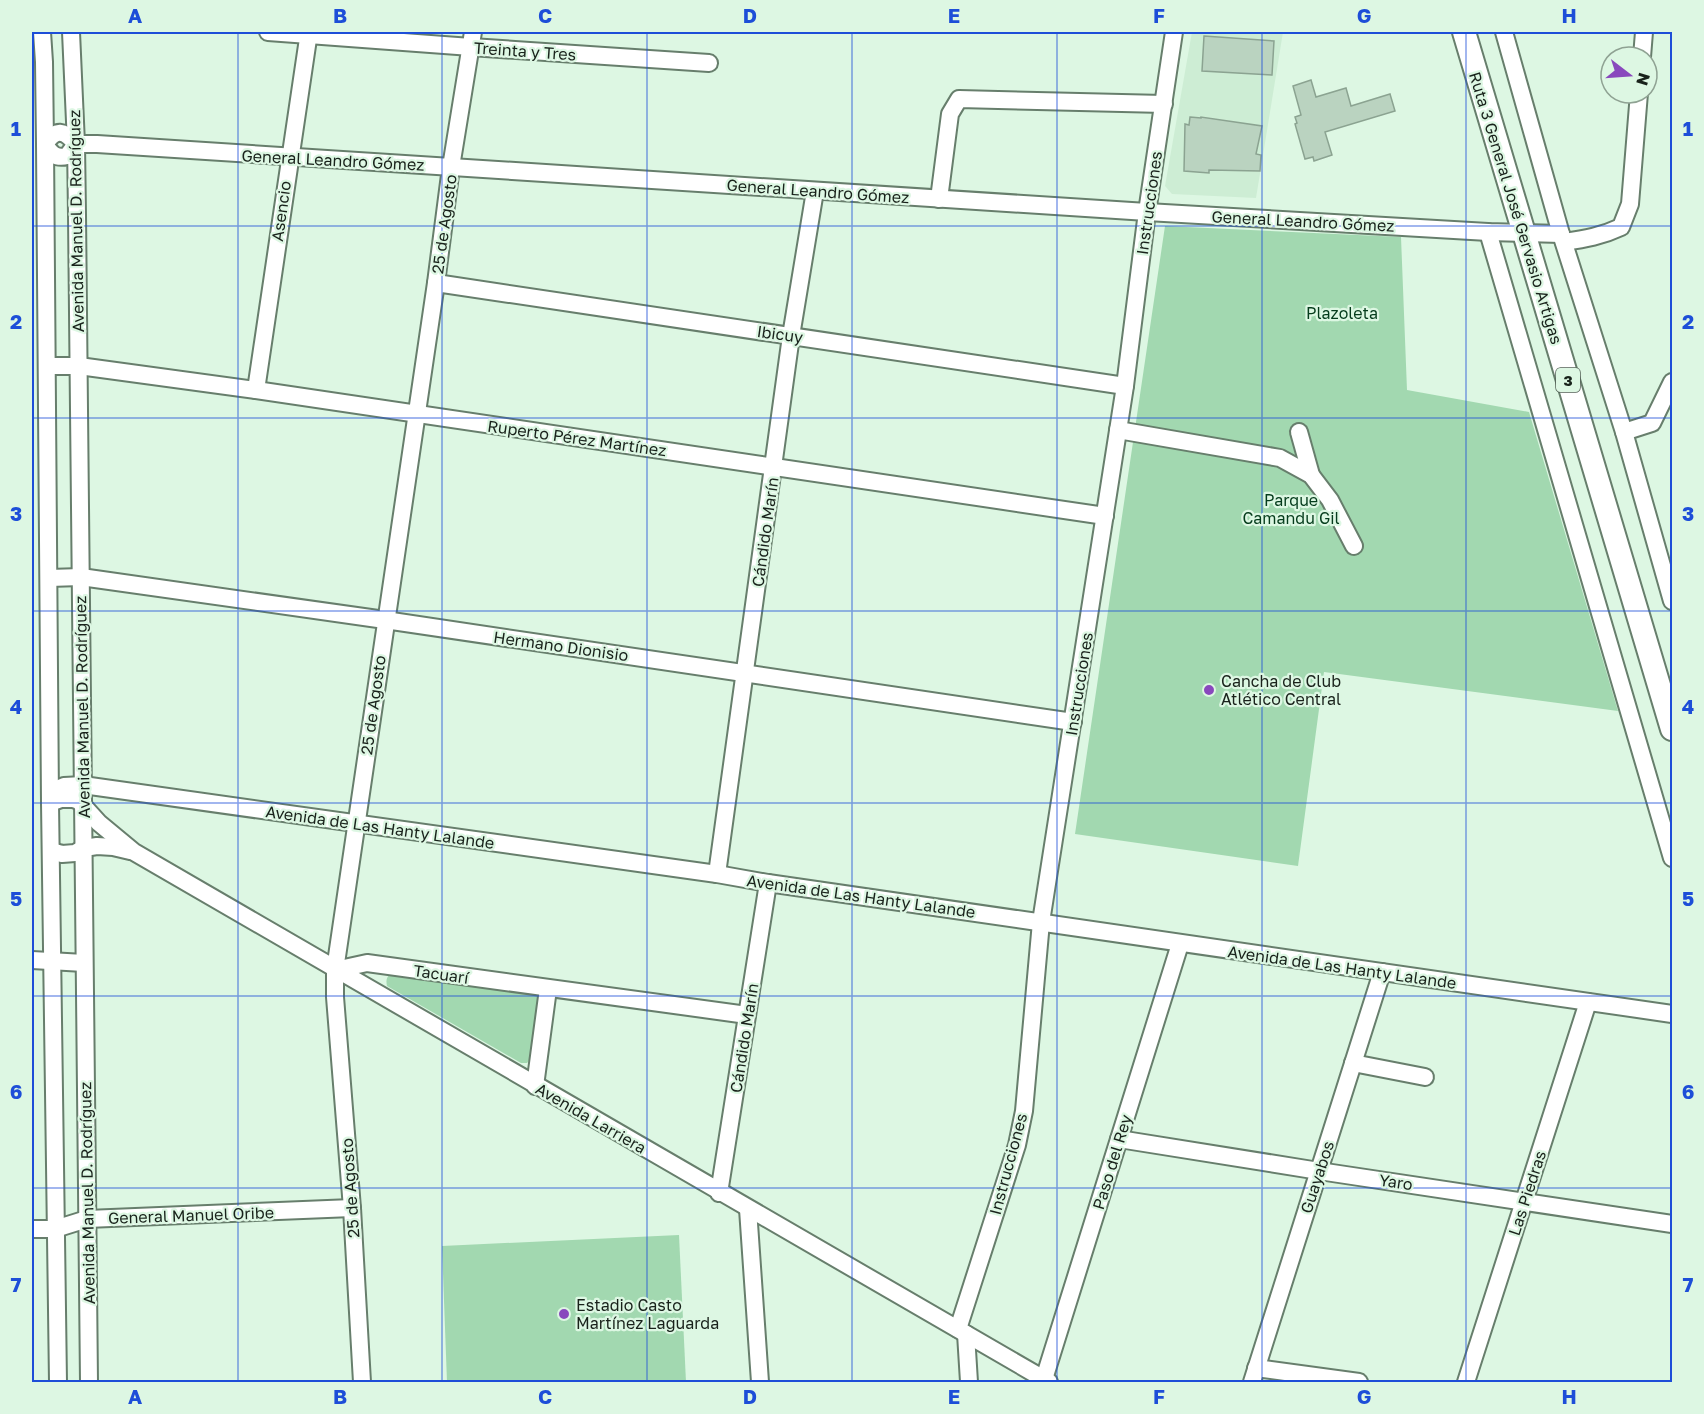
<svg xmlns="http://www.w3.org/2000/svg" width="1704" height="1414" font-family="'Golos Text',sans-serif">
  <rect width="100%" height="100%" fill="#ddf7e3"/>
  <!-- built -->
  <polygon fill="#cdedd4" points="1192,32 1283,32 1256,198 1172,194 1165,186"/>
  <!-- green -->
  <g fill="#a2d8b0">
    <polygon points="1165,226 1401,237 1407,390 1529,412 1618,711 1324,672 1298,866 1075,834"/>
    <path d="M 390,974 L 531,992 L 537,995 L 539,1002 L 531,1059 L 527,1063 L 521,1063 L 387,986 C 386,981 386,978 390,974 Z"/>
    <polygon points="679,1235 686,1382 447,1382 442,1246"/>
  </g>
  <!-- building -->
  <g fill="#bad3c0" stroke="#8ba391" stroke-width="1.5">
    <polygon points="1204,36 1274,41 1272,75 1202,71"/>
    <polygon points="1311,80 1316,97 1346,88 1351,106 1390,94 1395,111 1325,132 1332,155 1314,161 1313,157 1305,159 1295,124 1297,123 1295,117 1301,115 1293,86"/>
    <polygon points="1190,117 1201,118 1201,117 1262,126 1256,154 1261,155 1260,171 1209,170 1209,173 1184,171 1185,124 1189,125"/>
  </g>
  <g fill="none" stroke-linecap="round" stroke-linejoin="round">
    <defs>
      <g id="minor">
        <polyline points="42,32 44,62 45,144 50,803 58,1382"/>
        <polyline points="71,32 76,144 77,215 89,1382"/>
        <polyline points="268,32 471,47 709,63"/>
        <polyline points="1504,32 1561,234 1624,432 1672,601"/>
        <polyline points="1642,57 1644,32"/>
        <path d="M 45,144 C 51,154 56,159 67,156 L 76,144"/>
        <path d="M 45,144 C 56,128 64,130 76,144"/>
        <polyline points="76,144 97,144 1147,212 1488,232 1561,234"/>
        <polyline points="939,199 950,114 959,99 1164,104"/>
        <polyline points="1488,232 1672,858"/>
        <path d="M 1564,242 C 1585,239 1602,236 1621,227 L 1630,204 L 1639,93"/>
        <polyline points="436,283 1125,386"/>
        <polyline points="47,366 79,366 256,390 1105,516"/>
        <polyline points="256,390 309,32"/>
        <polyline points="1118,430 1280,458 1311,475 1330,500 1354,546"/>
        <polyline points="1299,432 1311,475"/>
        <polyline points="1624,432 1652,423 1672,382"/>
        <polyline points="49,578 81,577 385,620 1073,722"/>
        <polyline points="50,792 64,786 83,785 717,874 768,883 1672,1014"/>
        <polyline points="50,803 61,799 73,799 79,801 99,823 134,852 1049,1382"/>
        <polyline points="51,851 62,854 75,853 84,848 97,846 113,847 130,851"/>
        <polyline points="717,874 791,336 815,191"/>
        <polyline points="32,960 84,963"/>
        <polyline points="335,970 367,963 747,1015"/>
        <polyline points="1353,1063 1425,1077"/>
        <polyline points="535,1086 548,989"/>
        <polyline points="1119,1139 1319,1171 1672,1224"/>
        <polyline points="719,1193 768,883"/>
        <polyline points="748,1209 760,1382"/>
        <polyline points="32,1229 55,1229 87,1219 352,1208"/>
        <polyline points="958,1329 1017,1145 1024,1111 1041,922 1125,386 1147,212 1174,32"/>
        <polyline points="966,1334 969,1382"/>
        <polyline points="1256,1368 1359,1382"/>
        <polyline points="1044,1379 1180,944"/>
        <polyline points="362,1382 352,1208 335,997 335,970 436,283 451,167 473,32"/>
        <polyline points="1252,1382 1382,972"/>
        <polyline points="1466,1382 1588,1002"/>
      </g>
      <polyline id="highway" points="1464,32 1672,729"/>
    </defs>
    <!-- minor casing -->
    <use href="#minor" stroke="#677e6c" stroke-width="20"/>
    <!-- highway casing -->
    <use href="#highway" stroke="#677e6c" stroke-width="26"/>
    <!-- minor -->
    <use href="#minor" stroke="#fff" stroke-width="16"/>
    <!-- highway -->
    <use href="#highway" stroke="#fff" stroke-width="22"/>
  </g>
  <!-- grid -->
  <path fill="none" stroke="#1d4ed8" stroke-width="1.5" stroke-opacity="0.55" d="M 238,32 L 238,1382M 442,32 L 442,1382M 647,32 L 647,1382M 852,32 L 852,1382M 1057,32 L 1057,1382M 1262,32 L 1262,1382M 1466,32 L 1466,1382M 32,226 L 1672,226M 32,418 L 1672,418M 32,611 L 1672,611M 32,803 L 1672,803M 32,996 L 1672,996M 32,1188 L 1672,1188"/>
  <!-- markers -->
  <g fill="#8948bd" stroke="#ddf7e3" stroke-width="2">
    <circle cx="1209" cy="690" r="6"/>
    <circle cx="564" cy="1314" r="6"/>
  </g>
  <g text-anchor="middle" dominant-baseline="central" stroke-width="4.5" stroke-linejoin="round" paint-order="stroke">
    <!-- shield labels -->
    <rect fill="#ddf7e3" stroke="#546257" stroke-width="1.5" x="1556" y="368" width="24" height="24" rx="4.5"/>
    <g font-size="15" font-weight="bold" fill="#19221b">
      <text x="1568" y="380">3</text>
    </g>
    <!-- street labels -->
    <g font-size="16" fill="#19221b" stroke="#ddf7e3">
      <text transform="translate(525 51) rotate(4)">Treinta y Tres</text>
      <text transform="translate(333 160) rotate(3)">General Leandro Gómez</text>
      <text transform="translate(818 191) rotate(4)">General Leandro Gómez</text>
      <text transform="translate(1149 203) rotate(-82)">Instrucciones</text>
      <text transform="translate(1516 208) rotate(73)">Ruta 3 General José Gervasio Artigas</text>
      <text transform="translate(281 211) rotate(-82)">Asencio</text>
      <text transform="translate(76 221) rotate(-91)">Avenida Manuel D. Rodríguez</text>
      <text transform="translate(1303 221) rotate(3)">General Leandro Gómez</text>
      <text transform="translate(444 224) rotate(-82)">25 de Agosto</text>
      <text transform="translate(780 334) rotate(8)">Ibicuy</text>
      <text transform="translate(577 438) rotate(8)">Ruperto Pérez Martínez</text>
      <text transform="translate(765 532) rotate(-82)">Cándido Marín</text>
      <text transform="translate(561 646) rotate(8)">Hermano Dionisio</text>
      <text transform="translate(1079 684) rotate(-81)">Instrucciones</text>
      <text transform="translate(373 705) rotate(-82)">25 de Agosto</text>
      <text transform="translate(82 707) rotate(-91)">Avenida Manuel D. Rodríguez</text>
      <text transform="translate(380 827) rotate(8)">Avenida de Las Hanty Lalande</text>
      <text transform="translate(861 896) rotate(8)">Avenida de Las Hanty Lalande</text>
      <text transform="translate(1342 967) rotate(8)">Avenida de Las Hanty Lalande</text>
      <text transform="translate(441 974) rotate(8)">Tacuarí</text>
      <text transform="translate(744 1038) rotate(-81)">Cándido Marín</text>
      <text transform="translate(591 1118) rotate(30)">Avenida Larriera</text>
      <text transform="translate(1112 1162) rotate(-73)">Paso del Rey</text>
      <text transform="translate(1008 1164) rotate(-75)">Instrucciones</text>
      <text transform="translate(1317 1177) rotate(-72)">Guayabos</text>
      <text transform="translate(1396 1182) rotate(8)">Yaro</text>
      <text transform="translate(350 1188) rotate(-94)">25 de Agosto</text>
      <text transform="translate(87 1193) rotate(-91)">Avenida Manuel D. Rodríguez</text>
      <text transform="translate(1527 1193) rotate(-72)">Las Piedras</text>
      <text transform="translate(191 1215) rotate(-2)">General Manuel Oribe</text>
    </g>
    <!-- park labels -->
    <g font-size="16" fill="#053c1c" stroke="#ddf7e3">
      <text x="1342" y="313">Plazoleta</text>
      <text x="1291" y="500">Parque<tspan x="1291" dy="18">Camandu Gil</tspan></text>
    </g>
    <!-- poi labels -->
    <g font-size="16" fill="#19221b" stroke="#ddf7e3" text-anchor="start">
      <text x="1221" y="681">Cancha de Club<tspan x="1221" dy="18">Atlético Central</tspan></text>
      <text x="576" y="1305">Estadio Casto<tspan x="576" dy="18">Martínez Laguarda</tspan></text>
    </g>
  </g>
  <!-- border -->
  <rect width="1704" height="1414" fill="none" stroke="#ddf7e3" stroke-width="66"/>
  <!-- north arrow -->
  <g transform="translate(1629 75) rotate(107)"><circle r="28" fill="#ddf7e3" stroke="#8fa293" stroke-width="1.5"/>
  <path d="M0-4.5L10 22L0 15L-10 22Z" fill="#8948bd"/>
  <text y="-9" font-size="16" font-weight="bold" text-anchor="middle" fill="#19221b">N</text>
  </g>
  <rect x="33" y="33" width="1638" height="1348" fill="none" stroke="#1d4ed8" stroke-width="2"/>
  <g font-size="20" text-anchor="middle" font-weight="bold" fill="#1d4ed8">
    <text x="135" y="23">A</text>
    <text x="340" y="23">B</text>
    <text x="545" y="23">C</text>
    <text x="750" y="23">D</text>
    <text x="954" y="23">E</text>
    <text x="1159" y="23">F</text>
    <text x="1364" y="23">G</text>
    <text x="1569" y="23">H</text>
    <text x="16" y="136">1</text>
    <text x="1688" y="136">1</text>
    <text x="16" y="329">2</text>
    <text x="1688" y="329">2</text>
    <text x="16" y="521">3</text>
    <text x="1688" y="521">3</text>
    <text x="16" y="714">4</text>
    <text x="1688" y="714">4</text>
    <text x="16" y="906">5</text>
    <text x="1688" y="906">5</text>
    <text x="16" y="1099">6</text>
    <text x="1688" y="1099">6</text>
    <text x="16" y="1292">7</text>
    <text x="1688" y="1292">7</text>
    <text x="135" y="1404">A</text>
    <text x="340" y="1404">B</text>
    <text x="545" y="1404">C</text>
    <text x="750" y="1404">D</text>
    <text x="954" y="1404">E</text>
    <text x="1159" y="1404">F</text>
    <text x="1364" y="1404">G</text>
    <text x="1569" y="1404">H</text>
  </g>
</svg>
